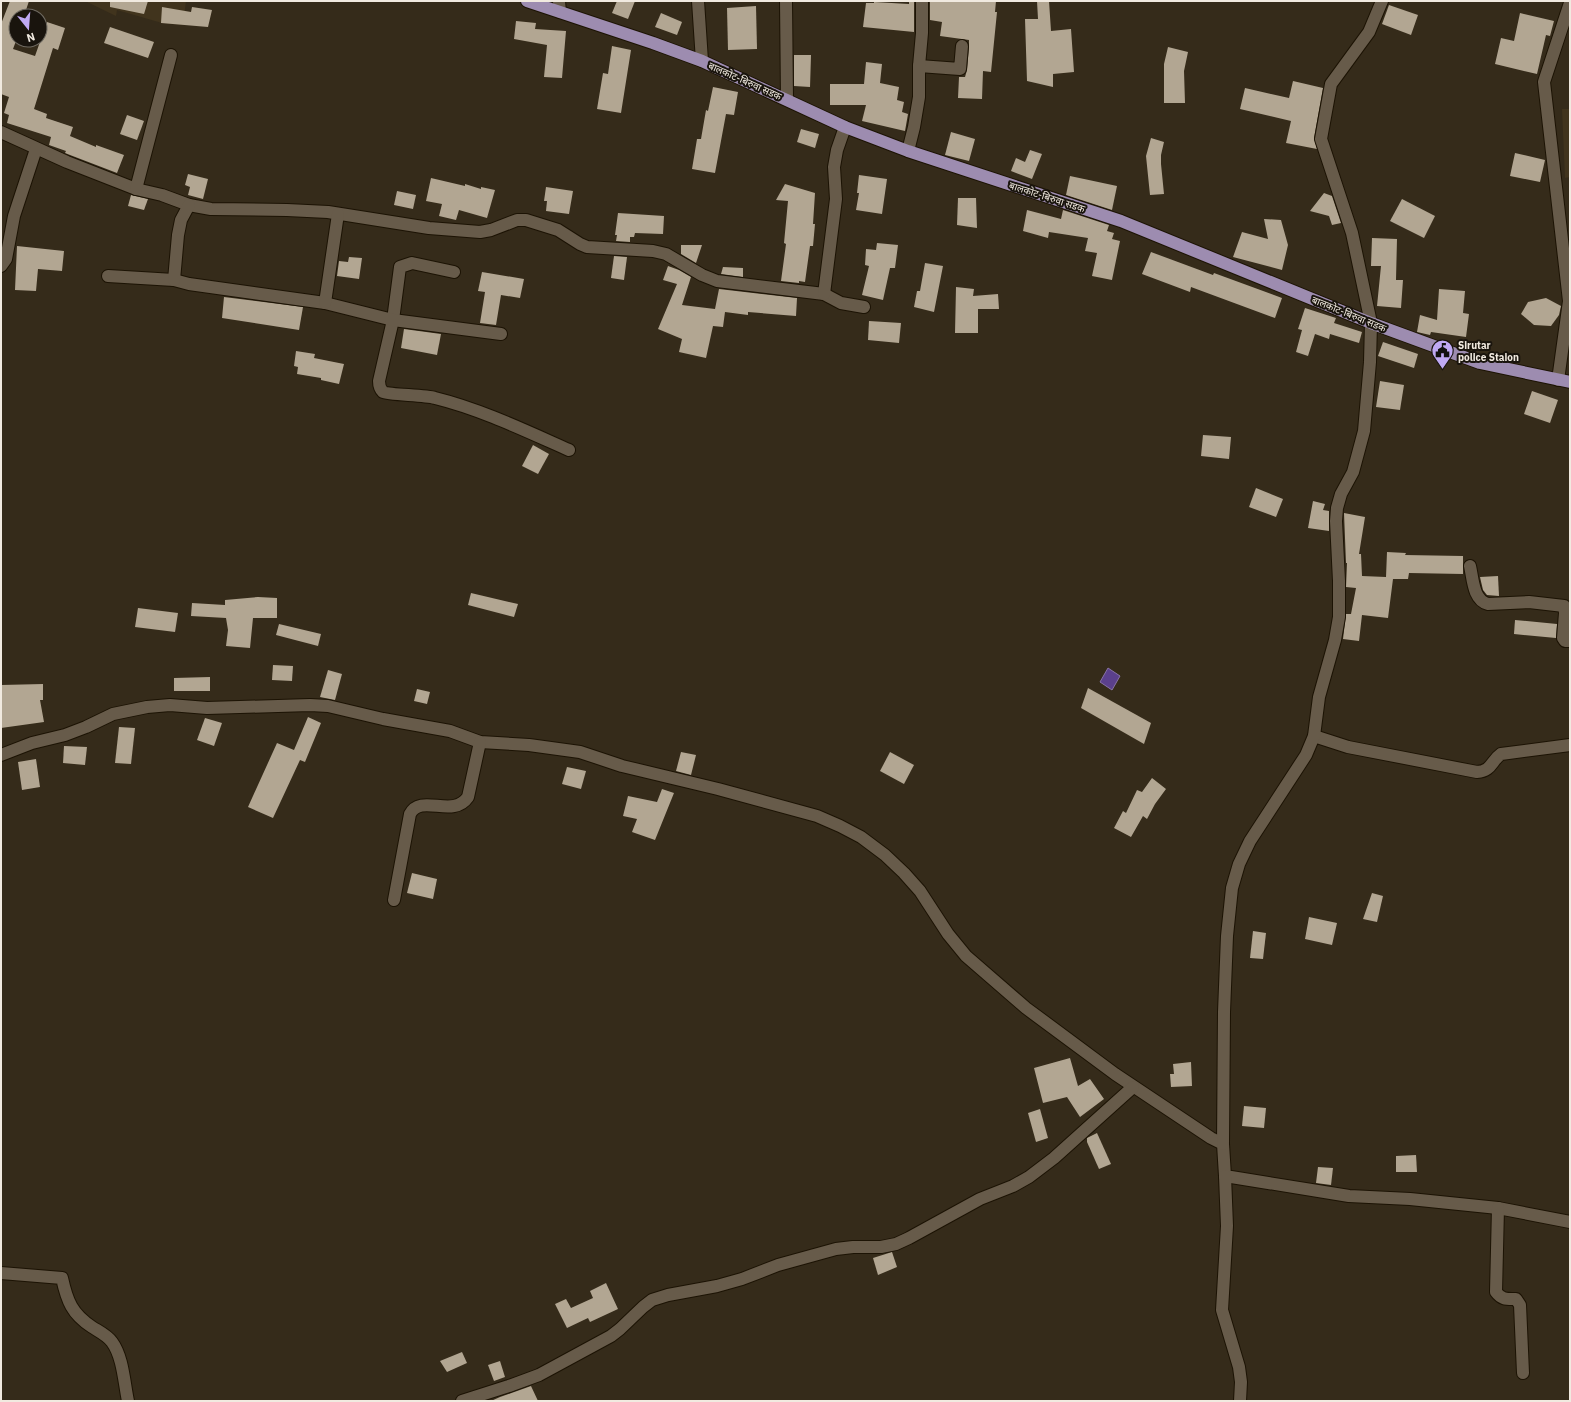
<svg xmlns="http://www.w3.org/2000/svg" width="1571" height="1402" font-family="'IBM Plex Sans','Noto Sans Devanagari',sans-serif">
  <rect width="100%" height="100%" fill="#352b1a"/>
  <!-- built -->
  <g fill="#41341d">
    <polygon points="85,1 186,1 183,25 162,23 117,10 116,16"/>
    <polygon points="1562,109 1570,109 1570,177 1565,178"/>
  </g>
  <!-- water -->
  <polygon fill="#5b408c" stroke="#8873a5" points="1108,668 1120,676 1112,690 1100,682"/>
  <!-- building -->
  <g fill="#b2a692">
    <polygon points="10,1 29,1 24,16 16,16 16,41 13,49 35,56 47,22 65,28 58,50 53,48 34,109 47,114 46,118 73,127 70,136 96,147 96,145 124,155 117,173 70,155 65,153 66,151 49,145 51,137 7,123 9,115 4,113 9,97 1,94 1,24"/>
    <polygon points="110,1 148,1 144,14 110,7"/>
    <polygon points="617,1 635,1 628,19 612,13"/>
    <polygon points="909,1 914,1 914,32 863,27 866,3 874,3 874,2 909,4"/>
    <polygon points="930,1 996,1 995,12 997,12 991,72 983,71 982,99 958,98 959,77 965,77 967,70 969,47 969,40 940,36 942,22 930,20"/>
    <polygon points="1037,1 1049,1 1051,31 1071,29 1074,72 1053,74 1053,87 1027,81 1025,19 1038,19"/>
    <polygon points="1389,5 1418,15 1411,35 1382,24"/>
    <polygon points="756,6 757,49 728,50 727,8"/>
    <polygon points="162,7 191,12 192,7 212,10 208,27 161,23"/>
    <polygon points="661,13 682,22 677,35 655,27"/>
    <polygon points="1520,13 1554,21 1550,36 1546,35 1537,74 1495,64 1501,38 1514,41"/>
    <polygon points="516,21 536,23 535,29 566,31 562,78 544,77 547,45 514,39"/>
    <polygon points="110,27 154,42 148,58 104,43"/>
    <polygon points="612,46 631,50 621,113 597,109 603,73 608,74"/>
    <polygon points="1168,47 1188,52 1184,71 1185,103 1164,103 1164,64"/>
    <polygon points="794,55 811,55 810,87 794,86"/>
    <polygon points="866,62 882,64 880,83 899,87 897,100 904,102 902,112 908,114 905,131 862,121 866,105 830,105 830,84 864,84"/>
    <polygon points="1293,81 1323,88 1314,138 1317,149 1286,143 1291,121 1240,109 1245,88 1289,98"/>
    <polygon points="713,87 738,92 734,115 726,114 715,173 692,169 697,139 701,139 706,110 708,111"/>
    <polygon points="127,115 144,121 137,140 120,134"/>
    <polygon points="801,129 819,134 815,148 797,142"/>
    <polygon points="951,132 975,139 969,161 945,155"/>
    <polygon points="1151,138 1164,142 1161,155 1161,164 1164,194 1150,195 1146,156"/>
    <polygon points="1030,150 1042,154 1032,179 1011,171 1016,158 1025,162"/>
    <polygon points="1515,153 1545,160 1540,182 1510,176"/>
    <polygon points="188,174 208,179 203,199 188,195 190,187 185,185"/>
    <polygon points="859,175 887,179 882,214 856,210 859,193 857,193"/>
    <polygon points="1070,176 1117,186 1112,210 1066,195"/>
    <polygon points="431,178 465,186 465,184 481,189 481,187 495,190 487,218 459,210 456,220 439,216 442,204 426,201"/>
    <polygon points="785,184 815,193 813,224 815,224 813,246 810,246 805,282 799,281 799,283 781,281 786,244 784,243 788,201 776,200"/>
    <polygon points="546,187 573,191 569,214 546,211 547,201 544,201"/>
    <polygon points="397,191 416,195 413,209 394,205"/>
    <polygon points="1324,193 1332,196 1341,223 1332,225 1329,216 1310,211"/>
    <polygon points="131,195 148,199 144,210 128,206"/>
    <polygon points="958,198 976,198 977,228 957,225"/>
    <polygon points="1402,199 1435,216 1424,238 1390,221"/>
    <polygon points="1027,210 1061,219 1063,210 1109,225 1107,231 1114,233 1112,239 1120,241 1112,280 1092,276 1097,253 1085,251 1088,238 1049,232 1048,238 1023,231"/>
    <polygon points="618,213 664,216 663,234 635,233 634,237 630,237 630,242 616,241 617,235 615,235"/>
    <polygon points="1264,219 1281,220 1288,245 1282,270 1233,257 1242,232 1268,239"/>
    <polygon points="1372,238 1397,239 1396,280 1403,280 1401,308 1377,306 1381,266 1371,266"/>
    <polygon points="877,243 898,245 895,268 890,268 883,300 862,295 869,266 865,265 866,249 876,250"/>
    <polygon points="681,245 702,245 696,263 681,254"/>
    <polygon points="17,246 64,251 62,271 38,269 36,291 15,290"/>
    <polygon points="1151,252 1213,275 1214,273 1282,298 1275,318 1191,287 1190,292 1142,274"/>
    <polygon points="614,256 627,257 624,280 611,278"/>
    <polygon points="349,257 362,258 359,279 337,276 339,261 348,262"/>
    <polygon points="925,263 943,266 934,312 914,307 917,291 920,291"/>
    <polygon points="668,266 679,270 691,277 682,305 715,309 719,289 797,298 796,316 748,312 748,315 725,312 723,327 713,326 706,358 679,352 682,339 658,329 677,284 663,280"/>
    <polygon points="723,267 743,268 743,277 721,274"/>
    <polygon points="482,272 524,279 520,298 501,295 496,325 480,323 485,292 478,291"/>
    <polygon points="956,287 974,289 973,296 998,294 999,309 978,309 978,333 955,333"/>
    <polygon points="1439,289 1465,291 1463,313 1469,314 1466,337 1431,332 1430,335 1417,332 1420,315 1437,320"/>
    <polygon points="224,297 303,307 299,330 222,318"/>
    <polygon points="1546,298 1561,306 1559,315 1551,326 1534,325 1521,314 1528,302"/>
    <polygon points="1305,308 1336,318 1334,323 1362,332 1359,343 1330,334 1329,339 1315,334 1308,356 1296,352 1302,330 1298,329"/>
    <polygon points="869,321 901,323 899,343 868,340"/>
    <polygon points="404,329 441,334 437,355 401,348"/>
    <polygon points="1383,342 1418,354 1414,368 1378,356"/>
    <polygon points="296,351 315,354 314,358 344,364 339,384 321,380 321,378 297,374 298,367 294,366"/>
    <polygon points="1380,381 1404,385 1400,410 1376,407"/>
    <polygon points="1532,391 1558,400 1550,423 1524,414"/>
    <polygon points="1203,435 1231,437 1229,459 1201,456"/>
    <polygon points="533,445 549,454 538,474 522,466"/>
    <polygon points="1256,488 1283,499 1276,517 1249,507"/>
    <polygon points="1313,501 1325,504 1323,510 1329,511 1329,531 1308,528"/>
    <polygon points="1344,513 1365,517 1359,554 1361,554 1362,576 1386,577 1387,552 1406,553 1405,555 1463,556 1463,574 1409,573 1408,579 1393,579 1388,618 1362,615 1359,641 1343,639 1346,614 1351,614 1356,588 1346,587 1347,563 1346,563"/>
    <polygon points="1498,576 1499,596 1487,595 1483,590 1480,577"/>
    <polygon points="471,593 518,604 514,617 468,605"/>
    <polygon points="258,597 277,598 277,618 253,618 250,648 226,646 228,630 226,618 191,616 192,603 225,605 225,600"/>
    <polygon points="138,608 178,613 175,632 135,627"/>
    <polygon points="1515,620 1557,624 1556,638 1514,634"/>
    <polygon points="279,624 321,634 318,646 276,635"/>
    <polygon points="273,665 293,666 292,681 272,680"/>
    <polygon points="328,670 342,674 335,700 320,697"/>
    <polygon points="210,677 210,691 174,691 174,678"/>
    <polygon points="43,684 43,700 40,700 44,722 1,728 1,685"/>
    <polygon points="1088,688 1151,723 1144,744 1081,708"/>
    <polygon points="417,689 430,692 427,704 414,701"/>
    <polygon points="308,717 321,723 305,762 300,760 273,818 248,807 277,743 294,750"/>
    <polygon points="205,718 222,723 214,746 197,740"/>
    <polygon points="119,727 135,728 131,764 115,763"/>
    <polygon points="64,746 87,747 85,765 63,763"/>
    <polygon points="681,752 696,755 691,775 676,771"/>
    <polygon points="890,752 914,765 904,784 880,771"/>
    <polygon points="36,759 40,787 22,790 18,762"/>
    <polygon points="567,767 586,771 581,789 562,784"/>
    <polygon points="1152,778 1166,789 1155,804 1147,819 1143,816 1131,837 1114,828 1123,811 1126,813 1137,790 1142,792"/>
    <polygon points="662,789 674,793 655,840 632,832 637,819 623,816 628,796 657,802"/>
    <polygon points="412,873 437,879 433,899 407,893"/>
    <polygon points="1372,893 1383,896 1377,922 1363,919"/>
    <polygon points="1309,917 1337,923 1332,945 1305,939"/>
    <polygon points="1253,931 1266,933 1263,959 1250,958"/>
    <polygon points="1070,1058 1078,1086 1090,1079 1104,1099 1080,1117 1067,1097 1043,1103 1034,1068"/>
    <polygon points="1191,1062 1192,1086 1171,1087 1170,1074 1174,1074 1173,1064"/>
    <polygon points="1244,1106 1266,1108 1264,1128 1242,1126"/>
    <polygon points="1040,1109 1048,1138 1036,1142 1028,1113"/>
    <polygon points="1097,1133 1111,1164 1099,1169 1087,1142 1087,1138"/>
    <polygon points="1416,1155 1417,1172 1396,1172 1396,1156"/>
    <polygon points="1318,1167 1333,1168 1331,1185 1316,1183"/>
    <polygon points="892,1252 897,1267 878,1275 873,1258"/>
    <polygon points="606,1283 618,1309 590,1322 588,1318 567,1328 555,1304 566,1299 571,1308 593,1298 590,1291"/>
    <polygon points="462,1352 467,1363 447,1372 440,1361"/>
    <polygon points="500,1361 505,1377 494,1381 488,1365"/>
    <polygon points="531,1386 538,1401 491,1401 500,1397"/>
  </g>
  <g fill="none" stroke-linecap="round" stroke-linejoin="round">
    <defs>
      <g id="minor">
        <polyline points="559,1 560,12"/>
        <polyline points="698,1 702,61"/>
        <polyline points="786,1 787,99"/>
        <polyline points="919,66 960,69 962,46"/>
        <polyline points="1,132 67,162 136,189 162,195 189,205 211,209 287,210 328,212 429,228 480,232 491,230 517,220 526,220 558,230 580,244 587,247 653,251 666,254 702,275 717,281 824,294 841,303 864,307"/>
        <polyline points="908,151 914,127 919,97 919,66 922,33 922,1"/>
        <polyline points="136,189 171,55"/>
        <polyline points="1,266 6,259 14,216 36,149"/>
        <path d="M 454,272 L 412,263 L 400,267 L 393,320 L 379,381 C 379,385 380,389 383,392 C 389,395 425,395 435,398 C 480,409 526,431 569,450"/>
        <polyline points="108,276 174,280 189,284 325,303 393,320 501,334"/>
        <polyline points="174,280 178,235 181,220 189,205"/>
        <polyline points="824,294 836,199 834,167 837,150 845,127"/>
        <polyline points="325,303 338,214"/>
        <polyline points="1558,380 1569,301 1544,82 1570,3"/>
        <path d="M 1470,566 C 1473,579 1473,600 1488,604 L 1529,602 L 1564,606 L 1565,613 L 1563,638 L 1565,641 L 1570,641"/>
        <path d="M 1314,736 L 1348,747 L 1477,772 C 1492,771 1491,761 1501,754 L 1570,745"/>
        <polyline points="1,755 32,743 65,735 86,727 113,714 147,707 170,705 207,708 310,705 328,706 383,719 450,731 480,742 529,745 580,752 622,766 718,789 817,816 840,826 861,837 885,855 904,873 920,891 948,934 966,956 1026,1008 1115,1074 1211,1138 1223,1144 1225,1176 1349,1196 1410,1199 1498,1208 1570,1222"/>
        <path d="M 394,900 L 410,814 C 421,793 453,819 468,797 L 480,742"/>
        <polyline points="1223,1144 1224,1012 1227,936 1232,888 1239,864 1250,841 1306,755 1314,736 1319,697 1335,640 1339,617 1339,581 1336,521 1337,508 1341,494 1353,472 1364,431 1370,362 1371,323 1352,233 1321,139 1331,84 1369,32 1382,1"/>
        <polyline points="1225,1176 1227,1226 1222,1310 1239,1367 1241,1382 1240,1401"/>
        <path d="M 1498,1208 L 1496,1292 C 1502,1300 1507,1299 1516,1299 L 1520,1305 L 1523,1373"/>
        <path d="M 1,1273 L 62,1278 C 67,1301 72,1314 92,1327 C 98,1331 107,1335 112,1342 C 123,1357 124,1382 128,1401"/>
        <polyline points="462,1401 509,1386 539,1375 611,1336 620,1329 643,1307 652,1300 668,1295 717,1286 742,1279 778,1265 836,1249 853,1247 881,1247 896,1244 909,1238 980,1199 1013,1186 1029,1177 1054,1158 1133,1087"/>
      </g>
      <polyline id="major" points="527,1 653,43 702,61 845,127 908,151 1121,221 1371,323 1480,363 1570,382"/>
    </defs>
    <!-- minor casing -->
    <use href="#minor" stroke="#1c1304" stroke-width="14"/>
    <!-- major casing -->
    <use href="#major" stroke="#1c1304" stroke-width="14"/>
    <!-- minor -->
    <use href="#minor" stroke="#675b4a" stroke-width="12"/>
    <!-- major -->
    <use href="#major" stroke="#9d8cb0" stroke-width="12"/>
  </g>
  <!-- icons -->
  <defs>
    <symbol id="civic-pin" viewBox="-11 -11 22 30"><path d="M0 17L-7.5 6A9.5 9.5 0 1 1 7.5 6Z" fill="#bfa9f4" stroke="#19140d"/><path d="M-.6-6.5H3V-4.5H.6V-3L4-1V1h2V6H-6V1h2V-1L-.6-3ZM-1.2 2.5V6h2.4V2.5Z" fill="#111"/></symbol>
  </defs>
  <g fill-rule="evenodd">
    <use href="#civic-pin" x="1430" y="338" width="25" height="34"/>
  </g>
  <g text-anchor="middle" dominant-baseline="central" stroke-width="4" stroke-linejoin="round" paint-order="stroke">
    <!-- street labels -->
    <g font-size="10" fill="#f1eae0" stroke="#19140d">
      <text transform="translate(745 81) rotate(24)">बालकोट-बिरुवा सडक</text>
      <text transform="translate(1047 197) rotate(18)">बालकोट-बिरुवा सडक</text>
      <text transform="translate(1349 314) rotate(22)">बालकोट-बिरुवा सडक</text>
    </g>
    <!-- poi labels -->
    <g font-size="10" font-weight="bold" fill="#f1eae0" stroke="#19140d" text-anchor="start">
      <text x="1458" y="345">Sirutar<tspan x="1458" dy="12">police Staion</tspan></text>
    </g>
  </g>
  <!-- border -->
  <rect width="1571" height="1402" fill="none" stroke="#f1eae0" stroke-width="4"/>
  <!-- north arrow -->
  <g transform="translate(28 28) rotate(163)"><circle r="19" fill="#19140d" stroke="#6f6a61"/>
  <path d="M0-3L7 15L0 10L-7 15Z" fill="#bfa9f4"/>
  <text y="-6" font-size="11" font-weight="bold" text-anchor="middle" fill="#f1eae0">N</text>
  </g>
</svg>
